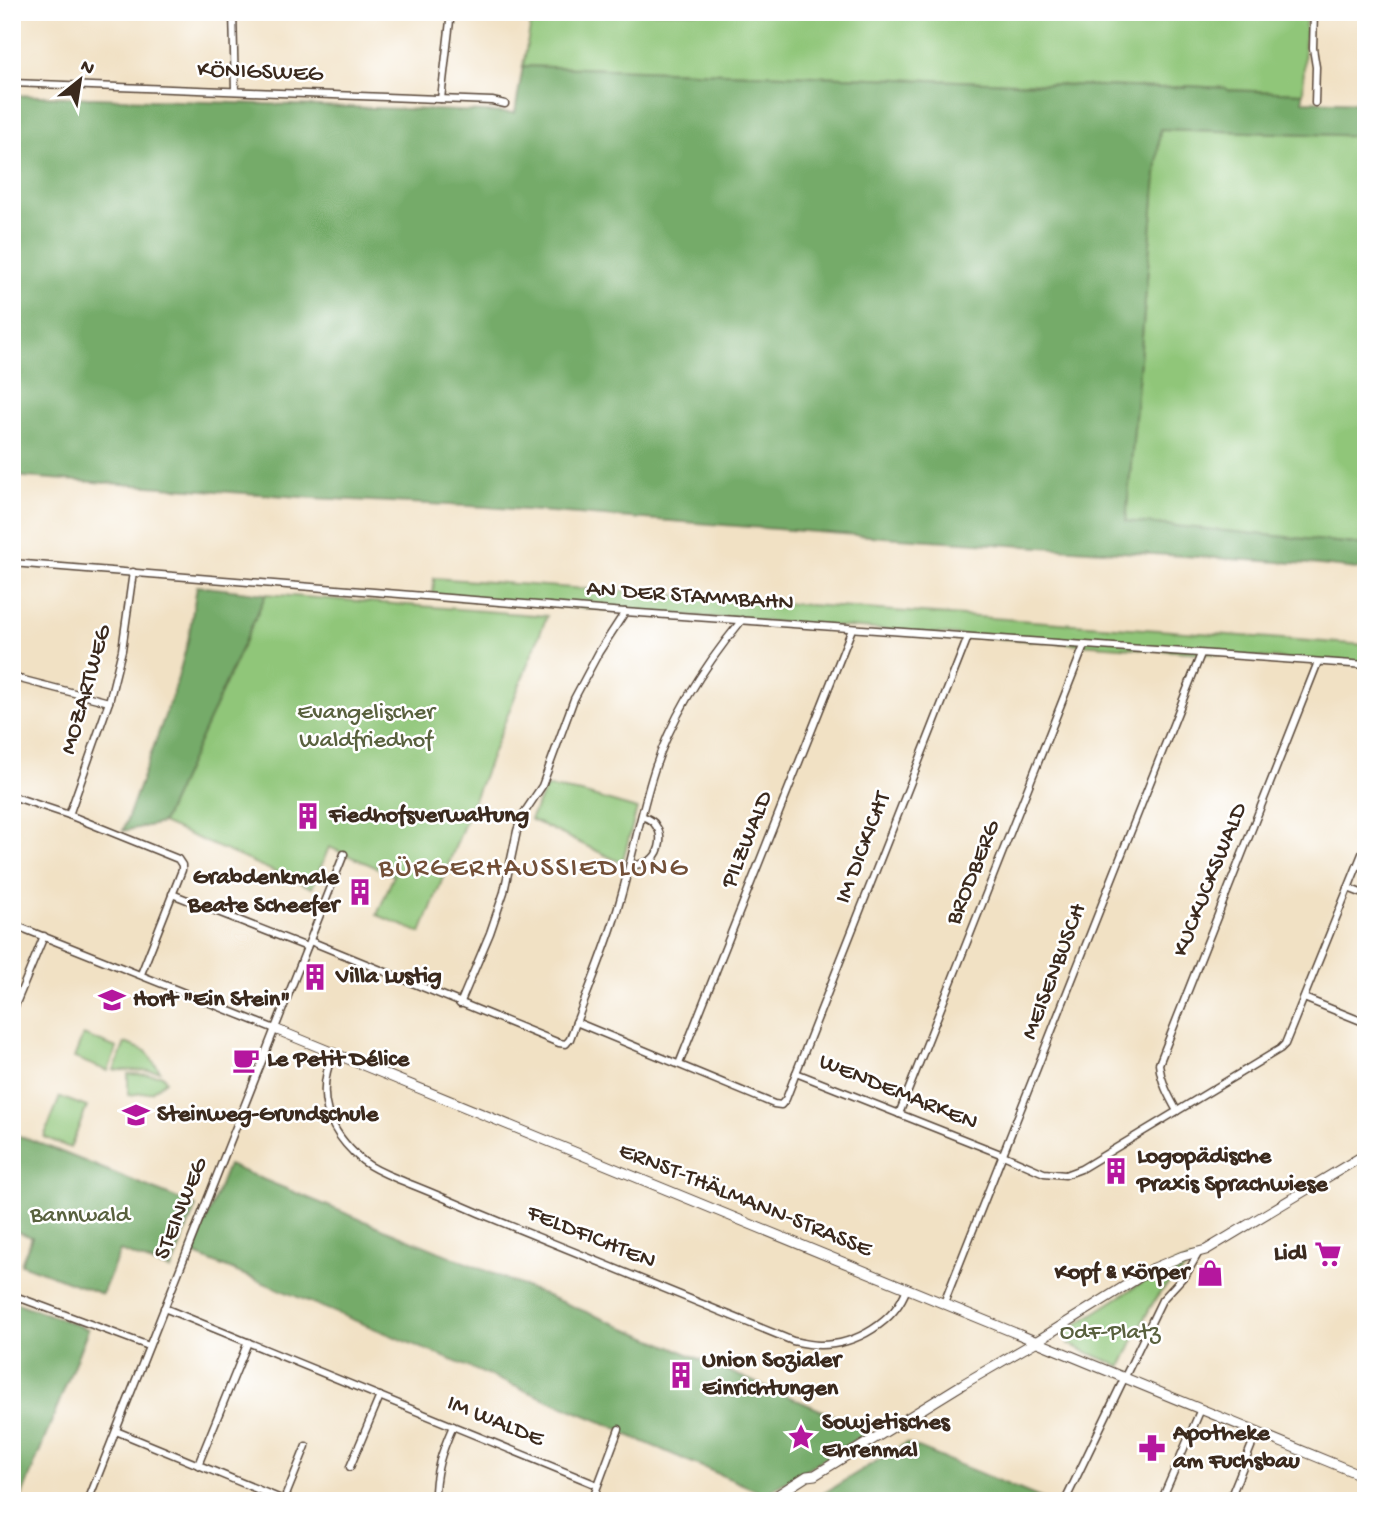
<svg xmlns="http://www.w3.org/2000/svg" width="1378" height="1513" font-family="'Gochi Hand',sans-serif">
  <rect width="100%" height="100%" fill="#fff"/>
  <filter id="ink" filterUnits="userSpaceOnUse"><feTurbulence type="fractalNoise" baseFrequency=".0143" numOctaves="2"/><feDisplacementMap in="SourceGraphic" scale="14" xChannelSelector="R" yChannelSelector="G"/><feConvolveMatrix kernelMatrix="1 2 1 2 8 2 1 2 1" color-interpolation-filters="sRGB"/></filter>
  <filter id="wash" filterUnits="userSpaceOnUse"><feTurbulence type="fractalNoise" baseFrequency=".00686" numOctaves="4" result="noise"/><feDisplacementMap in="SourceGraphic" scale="28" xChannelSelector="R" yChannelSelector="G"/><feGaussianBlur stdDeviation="1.57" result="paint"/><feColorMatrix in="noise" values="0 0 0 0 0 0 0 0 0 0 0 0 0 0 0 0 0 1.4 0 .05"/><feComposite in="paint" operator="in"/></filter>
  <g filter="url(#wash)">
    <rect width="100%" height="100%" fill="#f1e1c4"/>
    <!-- green -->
    <g fill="#90c679" stroke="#66784c" stroke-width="2">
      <polygon points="533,12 1306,12 1303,93 1227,90 1226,88 1186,86 1185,87 1160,88 523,66"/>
      <polygon points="1160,129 1366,136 1366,545 1126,522"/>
      <polygon points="434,578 1366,645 1366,665 433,597"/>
      <polygon points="266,594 547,616 421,933 377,915 394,875 329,847 312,888 162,823"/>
      <polygon points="546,787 582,793 637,809 622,863 530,819"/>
      <polygon points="83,1035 117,1048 108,1071 74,1058"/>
      <polygon points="125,1043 146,1051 160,1071 114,1070"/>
      <polygon points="128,1074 163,1075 166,1081 151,1092 128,1095"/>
      <polygon points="60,1097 87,1107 70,1148 44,1137"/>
      <path d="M 1191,1260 L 1192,1262 C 1182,1274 1169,1281 1160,1293 C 1145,1311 1132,1346 1121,1367 L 1068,1344 L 1069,1341 L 1067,1336 L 1063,1333 L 1157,1273 L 1174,1265 Z"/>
    </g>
    <!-- forest -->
    <g fill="#74ab69" stroke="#586a44" stroke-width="2">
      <polygon points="523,66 1159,88 1185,87 1185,86 1226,88 1227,90 1303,93 1303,101 1366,103 1366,136 1160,129 1126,521 1366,545 1366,570 1310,564 883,537 487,507 314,498 12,476 12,95 515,113"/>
      <polygon points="197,586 266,594 162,823 123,831 175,688 188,641"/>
      <polygon points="12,1134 29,1139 196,1206 171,1270 120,1251 102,1294 21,1264 32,1237 12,1230"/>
      <polygon points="228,1165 657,1341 870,1431 765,1494 625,1434 619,1429 193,1254"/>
      <polygon points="12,1301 88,1329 20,1501 12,1501"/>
      <polygon points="906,1443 1043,1499 1042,1501 811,1501"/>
    </g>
  </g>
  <g filter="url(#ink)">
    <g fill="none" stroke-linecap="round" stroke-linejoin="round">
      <defs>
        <g id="street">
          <polyline points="233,12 235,91"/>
          <polyline points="1314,12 1313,48 1316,67 1315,103"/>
          <polyline points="12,83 492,101 505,104"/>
          <polyline points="441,99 451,12"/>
          <polyline points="12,563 625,612 1366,665"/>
          <polyline points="12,677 109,702"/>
          <polyline points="12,796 69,815 178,859 182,865 182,870 141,974"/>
          <polyline points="69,815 109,702 122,650 133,572"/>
          <path d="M 630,867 C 637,864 646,864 652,859 C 661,851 663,835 656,826 C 653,820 647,818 642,816"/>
          <polyline points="1348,888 1366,895"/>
          <polyline points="172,894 307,947"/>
          <polyline points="12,924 275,1029"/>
          <path d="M 310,941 L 559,1043 L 566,1044 L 570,1039 C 586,994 606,950 619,904 C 632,860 640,815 654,771 C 672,715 705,665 742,620"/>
          <polyline points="1304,998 1366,1023"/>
          <polyline points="460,1004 490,933 504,892 517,831 522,816 542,786 574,699 599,652 625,612"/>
          <polyline points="12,1013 44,936"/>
          <polyline points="576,1022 774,1104 781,1105 786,1099 796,1073 968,637"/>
          <path d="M 333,1053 C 315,1096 327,1131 363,1161 C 377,1172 394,1177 410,1184 C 433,1193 456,1203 479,1213 C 583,1256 688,1298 793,1341 C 802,1343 811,1345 820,1345 C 856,1345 895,1322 907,1288"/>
          <polyline points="679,1064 852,629"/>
          <polyline points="796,1073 1003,1155 1044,1173 1065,1175 1081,1169 1280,1049 1285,1044 1366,844"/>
          <path d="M 1177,1111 C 1168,1095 1161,1082 1159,1064 L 1318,662"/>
          <polyline points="899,1114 1084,646"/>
          <polyline points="12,1295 149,1346"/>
          <polyline points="944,1303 1201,654"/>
          <polyline points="164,1308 597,1485"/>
          <polyline points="116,1431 286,1501"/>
          <polyline points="198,1465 248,1342"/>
          <polyline points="350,1467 380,1396"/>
          <polyline points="1162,1499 1201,1409"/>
          <polyline points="284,1500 306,1446"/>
          <polyline points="88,1501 344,854"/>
          <path d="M 435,1501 C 434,1473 442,1451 453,1426"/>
          <polyline points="592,1501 619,1429"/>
          <polyline points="1065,1501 1162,1300 1187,1273 1199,1252"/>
          <polyline points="1229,1501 1257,1432"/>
        </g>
        <g id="secondary">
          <polyline points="275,1029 1366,1477"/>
          <polyline points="768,1501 807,1476 815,1475 963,1384 1037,1341 1154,1268 1183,1256 1206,1250 1366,1154"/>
        </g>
      </defs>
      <!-- street casing -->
      <use href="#street" stroke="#564537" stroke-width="9"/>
      <!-- secondary casing -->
      <use href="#secondary" stroke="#564537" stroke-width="11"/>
      <!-- street -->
      <use href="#street" stroke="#fff" stroke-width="6"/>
      <!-- secondary -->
      <use href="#secondary" stroke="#fff" stroke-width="9"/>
    </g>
  </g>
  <!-- icons -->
  <defs>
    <symbol id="building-bare" viewBox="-9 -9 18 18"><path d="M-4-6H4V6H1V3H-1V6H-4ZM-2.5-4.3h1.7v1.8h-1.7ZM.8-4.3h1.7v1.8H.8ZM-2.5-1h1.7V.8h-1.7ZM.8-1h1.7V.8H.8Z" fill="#b5179e" stroke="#fff" stroke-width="2.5" paint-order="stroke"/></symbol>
    <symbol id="school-bare" viewBox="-9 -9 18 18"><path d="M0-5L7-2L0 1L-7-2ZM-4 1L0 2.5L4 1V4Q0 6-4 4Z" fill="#b5179e" stroke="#fff" stroke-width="2.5" paint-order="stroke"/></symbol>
    <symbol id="cafe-bare" viewBox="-9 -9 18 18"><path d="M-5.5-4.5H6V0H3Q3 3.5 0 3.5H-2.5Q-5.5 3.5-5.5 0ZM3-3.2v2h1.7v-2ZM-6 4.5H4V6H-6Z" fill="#b5179e" stroke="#fff" stroke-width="2.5" paint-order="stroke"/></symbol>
    <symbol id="supermarket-bare" viewBox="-9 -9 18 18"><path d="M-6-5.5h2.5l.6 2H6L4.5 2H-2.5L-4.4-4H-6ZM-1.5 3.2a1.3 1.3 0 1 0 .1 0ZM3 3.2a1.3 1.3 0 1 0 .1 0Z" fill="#b5179e" stroke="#fff" stroke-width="2.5" paint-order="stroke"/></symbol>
    <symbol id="shop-bare" viewBox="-9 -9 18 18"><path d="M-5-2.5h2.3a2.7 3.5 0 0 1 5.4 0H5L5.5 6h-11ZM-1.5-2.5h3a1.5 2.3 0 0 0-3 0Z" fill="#b5179e" stroke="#fff" stroke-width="2.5" paint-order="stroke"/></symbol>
    <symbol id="sight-bare" viewBox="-9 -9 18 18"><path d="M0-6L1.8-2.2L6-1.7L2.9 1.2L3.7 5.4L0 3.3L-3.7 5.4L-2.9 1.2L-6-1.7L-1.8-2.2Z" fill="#b5179e" stroke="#fff" stroke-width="2.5" paint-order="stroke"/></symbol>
    <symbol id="pharmacy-bare" viewBox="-9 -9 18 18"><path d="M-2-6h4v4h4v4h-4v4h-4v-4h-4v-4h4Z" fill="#b5179e" stroke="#fff" stroke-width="2.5" paint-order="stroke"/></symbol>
  </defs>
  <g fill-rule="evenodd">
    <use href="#building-bare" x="289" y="797" width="38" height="38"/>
    <use href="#building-bare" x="341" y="873" width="38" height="38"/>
    <use href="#building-bare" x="296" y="958" width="38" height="38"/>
    <use href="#school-bare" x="93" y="981" width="38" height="38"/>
    <use href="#cafe-bare" x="227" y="1041" width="38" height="38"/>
    <use href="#school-bare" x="117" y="1096" width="38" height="38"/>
    <use href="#building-bare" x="1097" y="1152" width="38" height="38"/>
    <use href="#supermarket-bare" x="1309" y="1235" width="38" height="38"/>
    <use href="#shop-bare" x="1191" y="1254" width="38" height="38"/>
    <use href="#building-bare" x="662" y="1356" width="38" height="38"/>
    <use href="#sight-bare" x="782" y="1418" width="38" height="38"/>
    <use href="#pharmacy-bare" x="1133" y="1429" width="38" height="38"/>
  </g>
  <g text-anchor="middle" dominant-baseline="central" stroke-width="5" stroke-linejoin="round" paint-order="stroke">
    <!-- street labels -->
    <g font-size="24" fill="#3b2a1e" stroke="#fff">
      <text transform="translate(260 73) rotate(2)">KÖNIGSWEG</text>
      <text transform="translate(690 597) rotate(4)">AN DER STAMMBAHN</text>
      <text transform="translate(87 690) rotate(-74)">MOZARTWEG</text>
      <text transform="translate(748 840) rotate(-68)">PILZWALD</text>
      <text transform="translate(864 848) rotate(-69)">IM DICKICHT</text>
      <text transform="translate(974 873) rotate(-68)">BRODBERG</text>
      <text transform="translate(1211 880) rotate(-68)">KUCKUCKSWALD</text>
      <text transform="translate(1055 972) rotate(-69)">MEISENBUSCH</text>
      <text transform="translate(898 1093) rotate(22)">WENDEMARKEN</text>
      <text transform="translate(745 1201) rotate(22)">ERNST-THÄLMANN-STRASSE</text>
      <text transform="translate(182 1209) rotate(-68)">STEINWEG</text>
      <text transform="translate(591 1238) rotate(22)">FELDFICHTEN</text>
      <text transform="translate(495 1422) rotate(22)">IM WALDE</text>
    </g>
    <!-- park labels -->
    <g font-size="24" fill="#59613e" stroke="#fff">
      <text x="366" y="713">Evangelischer<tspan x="366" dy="28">Waldfriedhof</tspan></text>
      <text x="80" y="1216">Bannwald</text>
      <text x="1110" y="1333">OdF-Platz</text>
    </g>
    <!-- poi labels -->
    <g font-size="24" font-weight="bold" fill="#3b2a1e" stroke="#fff" text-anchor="start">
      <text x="329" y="816">Fiedhofsverwaltung</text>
      <text x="339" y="878" text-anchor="end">Grabdenkmale<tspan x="339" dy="28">Beate Scheefer</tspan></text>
      <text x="336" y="977">Villa Lustig</text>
      <text x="133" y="1000">Hort "Ein Stein"</text>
      <text x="267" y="1060">Le Petit Délice</text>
      <text x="157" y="1115">Steinweg-Grundschule</text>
      <text x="1137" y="1157">Logopädische<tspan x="1137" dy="28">Praxis Sprachwiese</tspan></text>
      <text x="1307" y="1254" text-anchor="end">Lidl</text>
      <text x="1189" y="1273" text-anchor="end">Kopf &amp; Körper</text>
      <text x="702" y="1361">Union Sozialer<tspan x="702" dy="28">Einrichtungen</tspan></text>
      <text x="822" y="1423">Sowjetisches<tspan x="822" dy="28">Ehrenmal</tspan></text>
      <text x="1173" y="1434">Apotheke<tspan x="1173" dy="28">am Fuchsbau</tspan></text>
    </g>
    <!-- quarter labels -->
    <g font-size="28" letter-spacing="2" fill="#735038" stroke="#fff">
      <text x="534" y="869">BÜRGERHAUSSIEDLUNG</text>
    </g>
  </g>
  <!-- margin -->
  <rect width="1378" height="1513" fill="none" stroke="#fff" stroke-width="42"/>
  <!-- north arrow -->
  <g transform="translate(80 80) rotate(30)" stroke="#ffffff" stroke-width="5" paint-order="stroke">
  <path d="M0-5L12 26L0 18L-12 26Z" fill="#3b2a1e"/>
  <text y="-10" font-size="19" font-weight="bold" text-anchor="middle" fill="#3b2a1e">N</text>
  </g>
</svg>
